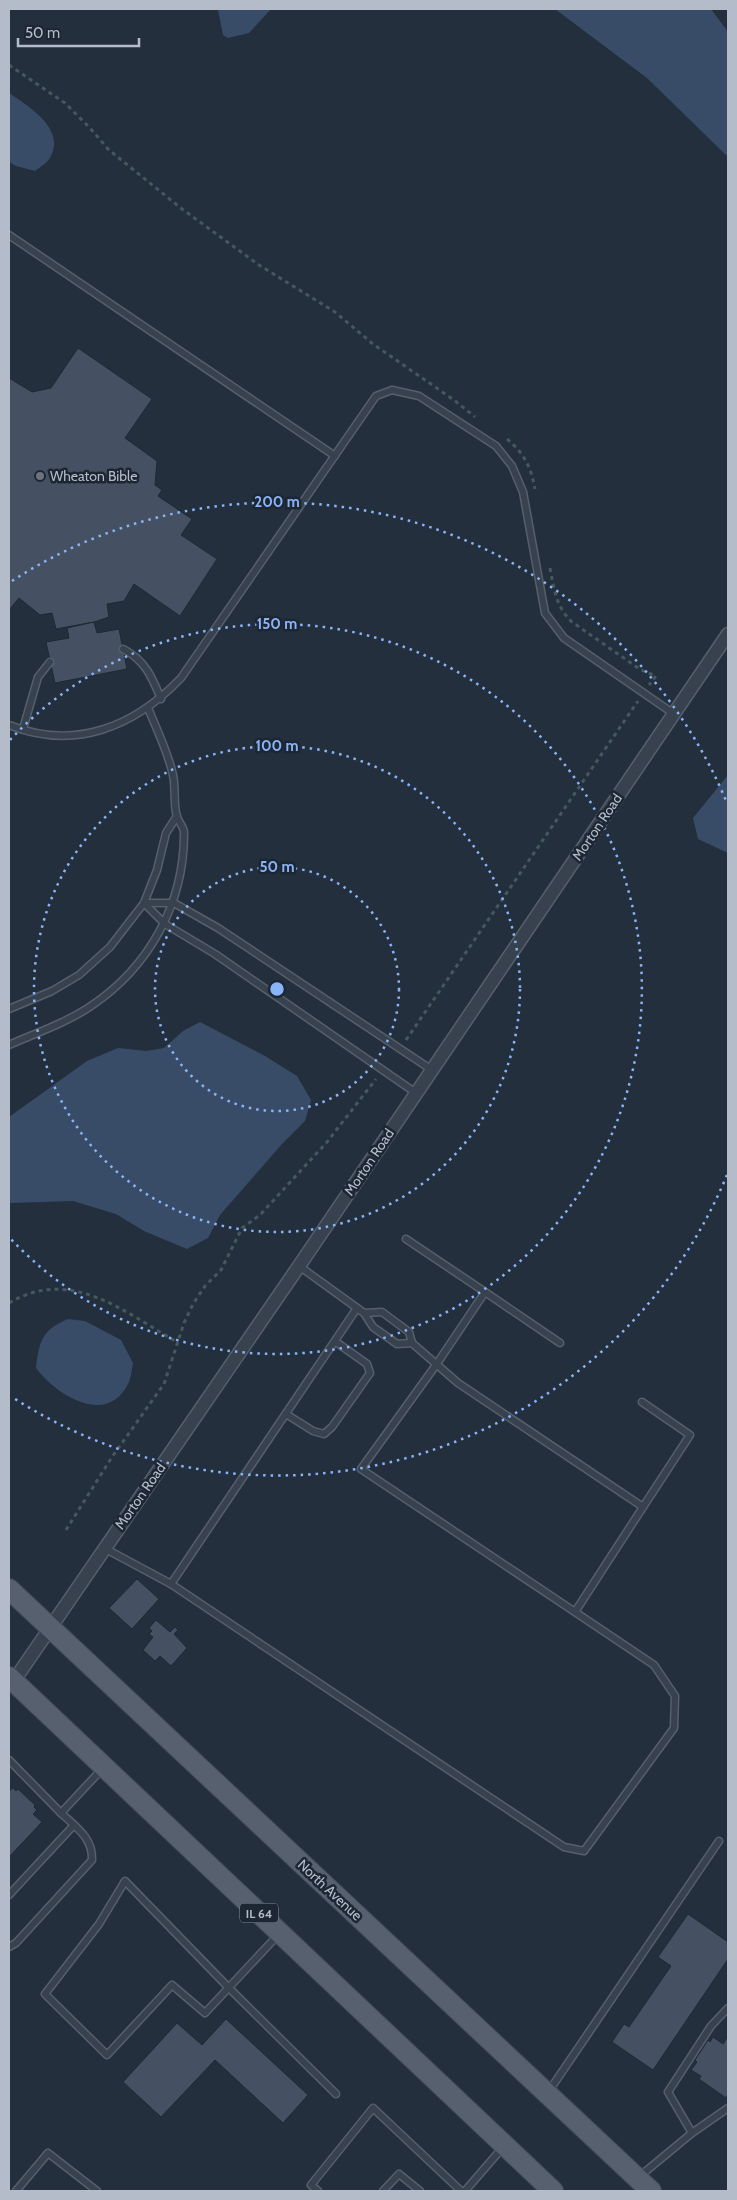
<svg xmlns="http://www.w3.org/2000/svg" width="737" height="2200" font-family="Cabin,sans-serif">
  <rect width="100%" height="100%" fill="#242f3e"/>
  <!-- water -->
  <g fill="#394c67">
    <polygon points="218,9 271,9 249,33 228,38 223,35"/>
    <polygon points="555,9 711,9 728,32 728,157 647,78"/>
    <path d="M 9,93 C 28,106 67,129 50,158 C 47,163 40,167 35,171 L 16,166 L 9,162 Z"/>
    <polygon points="728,775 728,853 698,839 693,818"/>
    <polygon points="200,1022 265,1056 297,1076 311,1100 305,1121 282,1144 220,1215 208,1238 187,1249 144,1231 116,1214 73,1201 9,1203 9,1117 87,1061 118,1048 146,1051 164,1048 183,1031"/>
    <path d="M 68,1319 L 85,1321 L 121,1340 L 133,1363 C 132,1369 131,1377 129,1382 C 108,1428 56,1395 36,1368 C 39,1341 42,1330 68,1319 Z"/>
  </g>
  <!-- building -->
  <g fill="#455162" stroke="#1f2835">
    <polygon points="78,348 152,399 125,438 157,461 155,485 162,490 158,496 192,519 181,535 217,559 180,616 134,584 124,601 107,604 109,617 94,622 56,629 52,613 40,615 19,598 9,610 9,378 32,392 51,388"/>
    <polygon points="94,622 97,633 119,629 127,669 55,683 46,642 69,638 67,628"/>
    <polygon points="137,1579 159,1599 132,1629 109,1608"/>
    <polygon points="156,1620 170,1632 175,1627 178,1630 174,1634 187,1648 171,1666 160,1656 155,1661 143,1650 153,1637 149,1634 152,1631 149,1628"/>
    <polygon points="13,1788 16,1791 18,1789 35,1805 34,1807 37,1810 33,1814 42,1822 9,1857 9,1791"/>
    <polygon points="688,1914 728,1942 728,1959 653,2070 612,2042 624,2024 629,2027 671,1966 658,1957"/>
    <polygon points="226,2019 308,2095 283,2123 215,2060 161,2117 123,2082 177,2023 202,2045"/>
    <polygon points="728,2036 728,2094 726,2098 699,2079 701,2076 691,2070 697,2062 695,2060 708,2040 710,2042 713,2037 723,2044"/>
  </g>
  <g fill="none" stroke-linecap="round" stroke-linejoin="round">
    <defs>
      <g id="lane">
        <polyline points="9,235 335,456"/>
        <path d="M 123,649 C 145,660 152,677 161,699"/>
        <path d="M 9,725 C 75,751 134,727 181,678 L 376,396 L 392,390 L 419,396 L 496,446 L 512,466 L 523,492 L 545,613 L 564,638 L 674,714"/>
        <polyline points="23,729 38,677 50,662"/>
        <polyline points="144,903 174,903 218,928 432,1070"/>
        <polyline points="144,903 165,924 215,954 416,1093"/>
        <polyline points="9,1009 52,991 79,975 110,947 144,903 157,870 166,833 177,816"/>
        <path d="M 9,1045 C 36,1033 66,1023 91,1006 C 149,967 184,904 184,834 C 185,828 179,823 177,817 C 173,804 176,789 173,775 C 168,752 157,730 148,708"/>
        <polyline points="406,1239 485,1292 436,1365 361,1469 575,1612 643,1507"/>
        <polyline points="299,1266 364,1313 373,1327 390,1339 397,1344 412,1343"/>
        <polyline points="485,1292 560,1343"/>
        <polyline points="364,1313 382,1312 409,1332 412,1343 458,1383 643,1507 690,1435 642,1402"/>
        <polyline points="286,1414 313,1431 324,1434 332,1427 370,1373 367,1364 336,1342"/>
        <polyline points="104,1548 171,1584 564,1847 584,1851 674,1728 675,1696 654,1665 575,1612"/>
        <polyline points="171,1584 357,1308"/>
        <polyline points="9,1760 61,1813 103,1768"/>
        <polyline points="9,1895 74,1825"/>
        <polyline points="278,1935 205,2013 172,1985 107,2055 45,1994 99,1924 125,1881 229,1988 336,2094"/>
        <path d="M 9,1947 L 16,1943 L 92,1860 C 93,1838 76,1827 61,1813"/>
        <polyline points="549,2091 719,1841"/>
        <polyline points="692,2133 668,2092 711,2026 728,2008"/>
        <polyline points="640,2176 692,2133 728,2108"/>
        <polyline points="16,2191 48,2153 97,2191"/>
        <polyline points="318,2191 311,2185 373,2108 461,2191"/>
        <polyline points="383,2191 399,2174 420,2191"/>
        <polyline points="465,2191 504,2146"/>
      </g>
      <polyline id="street" points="11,1685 299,1266 728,634"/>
      <g id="primary">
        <polyline points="9,1589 651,2191"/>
        <polyline points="9,1677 553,2191"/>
      </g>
    </defs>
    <!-- lane casing -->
    <use href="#lane" stroke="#565f6c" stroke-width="9"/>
    <!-- street casing -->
    <use href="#street" stroke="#565f6c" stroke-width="15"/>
    <!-- primary casing -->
    <use href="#primary" stroke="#414a57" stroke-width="22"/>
    <!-- path -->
    <g stroke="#44595c" stroke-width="3" stroke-dasharray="4 4" stroke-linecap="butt">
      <polyline points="9,65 65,103 89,127 109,150 182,209 259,265 335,312 373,344 454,400 475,417"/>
      <path d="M 507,439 C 524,453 531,467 535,489"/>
      <path d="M 550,568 C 554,589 556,607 572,622 L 641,670 L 656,676 L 649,685"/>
      <polyline points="406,1040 638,701"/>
      <path d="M 9,1303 C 71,1266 124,1312 177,1342"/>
      <polyline points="66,1530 112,1457 164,1384 184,1323 193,1304 205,1286 221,1270 242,1228 260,1215 327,1142 376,1079"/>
    </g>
    <!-- lane -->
    <use href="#lane" stroke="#38414e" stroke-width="6"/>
    <!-- street -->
    <use href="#street" stroke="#38414e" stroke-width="12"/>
    <!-- primary -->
    <use href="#primary" stroke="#56606e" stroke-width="20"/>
  </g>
  <!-- distance rings -->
  <g fill="none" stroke="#8ab4f8" stroke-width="2.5" stroke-dasharray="2.5 5">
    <circle cx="277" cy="989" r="122"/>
    <circle cx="277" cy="989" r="243"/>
    <path d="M10 740A365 365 0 1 1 10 1238"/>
    <path d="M727 1175A487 487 0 0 1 12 1397M12 581A487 487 0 0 1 727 803"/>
  </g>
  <!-- markers -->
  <circle fill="#6b7280" stroke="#1d2633" stroke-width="2" cx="40" cy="476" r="5"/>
  <g text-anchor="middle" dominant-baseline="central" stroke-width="5" stroke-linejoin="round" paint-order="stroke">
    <!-- shield labels -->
    <rect fill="#1d2633" stroke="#878f9c" stroke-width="1" x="240" y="1903.5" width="38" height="19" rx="4"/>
    <g font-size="12" font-weight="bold" fill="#b4bcc9">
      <text x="259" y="1913">IL 64</text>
    </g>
    <!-- poi labels -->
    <g font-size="14" fill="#b4bcc9" stroke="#1d2633" text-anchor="start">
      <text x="50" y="476">Wheaton Bible</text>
    </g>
    <!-- street labels -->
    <g font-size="14" fill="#b4bcc9" stroke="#1d2633">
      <text transform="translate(597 827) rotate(-56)">Morton Road</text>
      <text transform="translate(369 1162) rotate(-56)">Morton Road</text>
      <text transform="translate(140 1496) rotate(-55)">Morton Road</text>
      <text transform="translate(330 1890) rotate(43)">North Avenue</text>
    </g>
  </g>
  <circle cx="277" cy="989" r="8" fill="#8ab4f8" stroke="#1d2633" stroke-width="2.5"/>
  <g font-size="15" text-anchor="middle" font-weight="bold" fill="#8ab4f8" stroke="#1d2633" stroke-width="5" stroke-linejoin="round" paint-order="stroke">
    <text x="277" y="507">200 m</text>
    <text x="277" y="629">150 m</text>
    <text x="277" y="751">100 m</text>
    <text x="277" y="872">50 m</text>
  </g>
  <!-- border -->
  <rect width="737" height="2200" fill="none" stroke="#b4bcc9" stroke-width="20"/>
  <!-- scale -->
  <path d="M18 38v8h121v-8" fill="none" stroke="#b4bcc9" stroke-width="2.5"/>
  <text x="25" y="38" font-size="15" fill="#b4bcc9" stroke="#1d2633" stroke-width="4" paint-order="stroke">50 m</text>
</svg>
